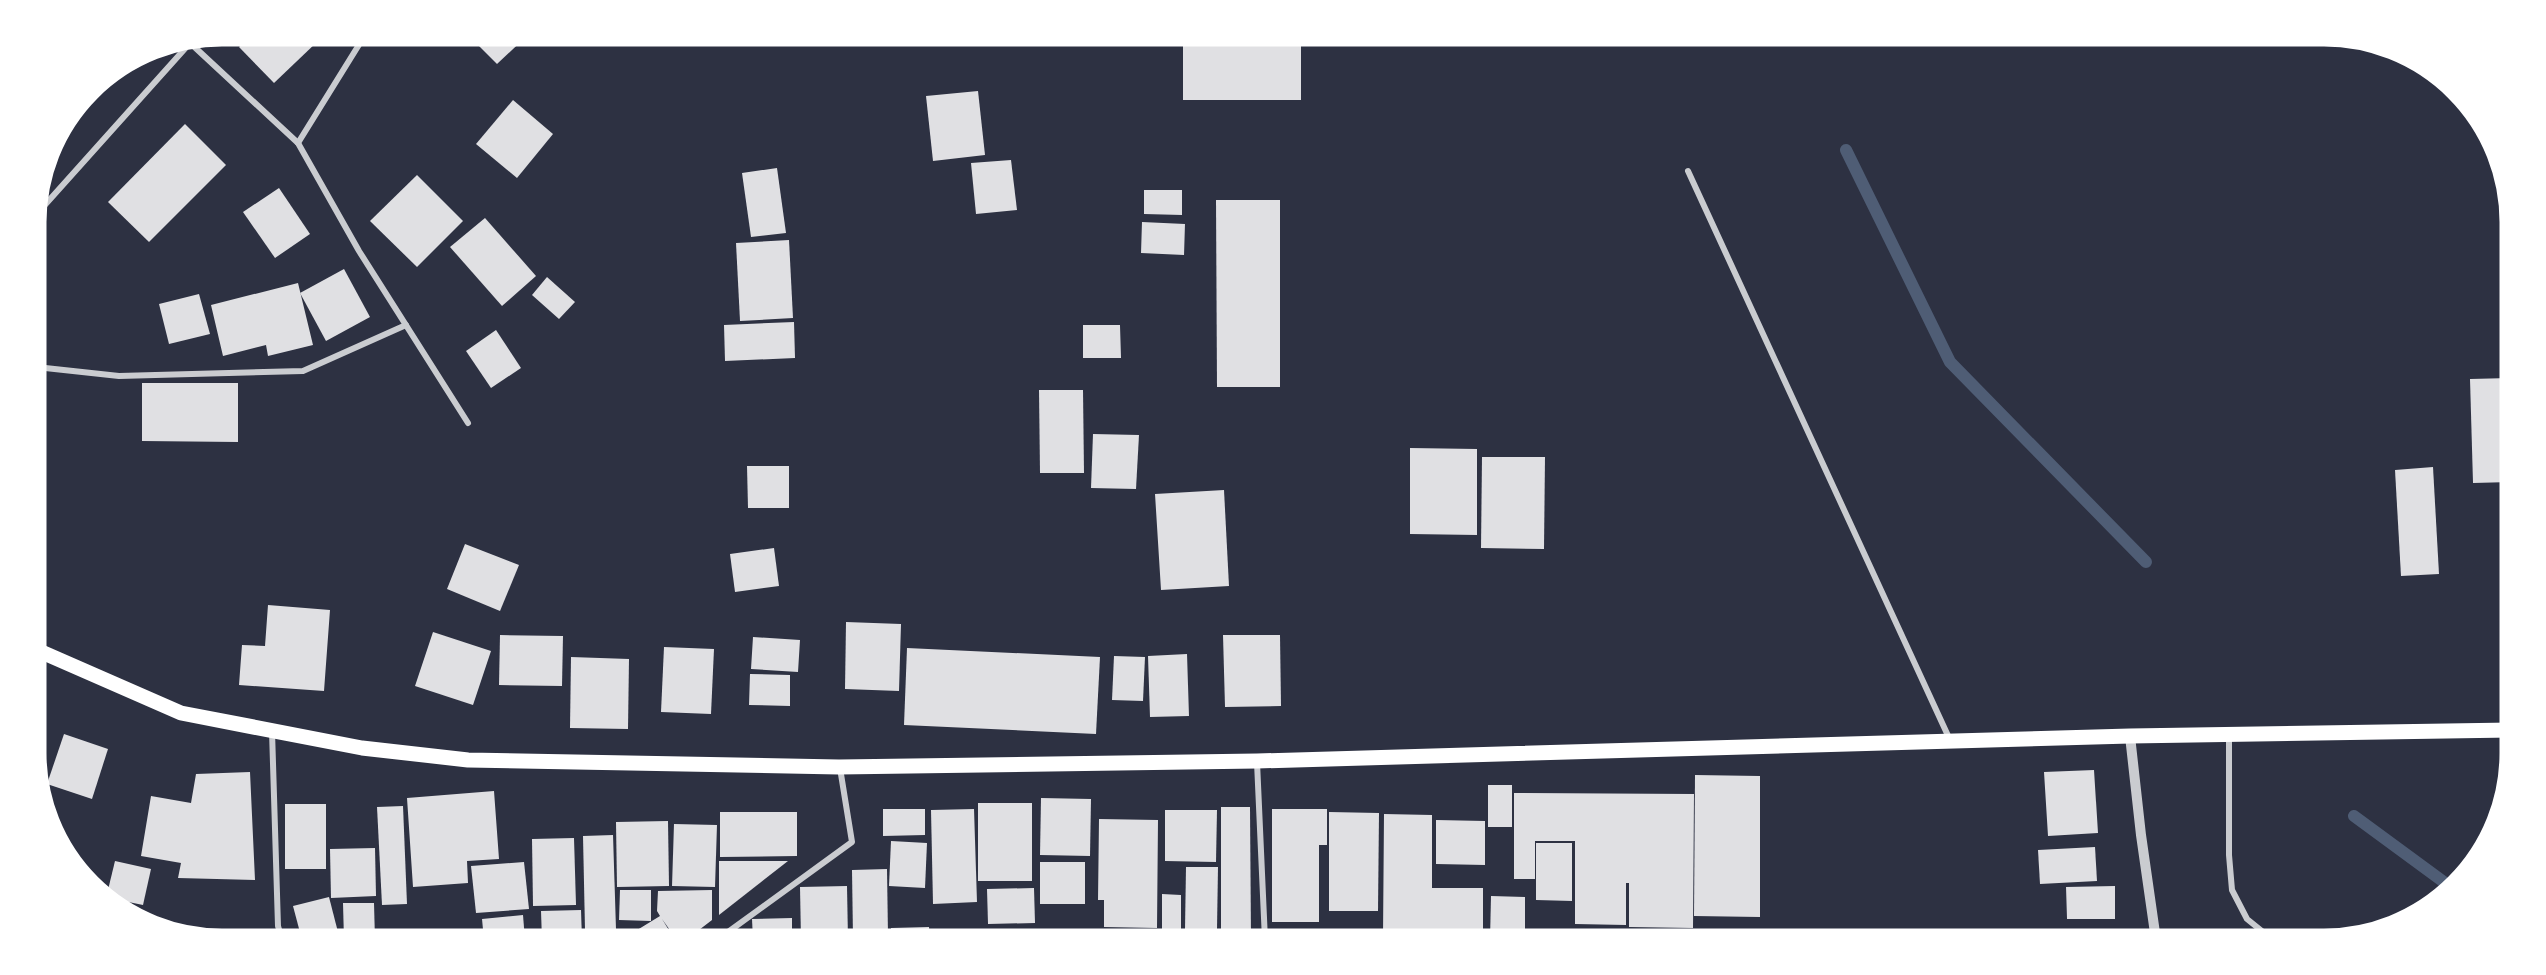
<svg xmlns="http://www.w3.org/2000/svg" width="2546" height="975" font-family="'Nunito Sans',sans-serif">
  <rect width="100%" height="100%" fill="#2d3142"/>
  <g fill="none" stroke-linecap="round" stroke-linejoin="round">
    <!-- stream -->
    <g stroke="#4f5d75" stroke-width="12">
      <polyline points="1846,150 1950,362 2146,562"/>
      <polyline points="2354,816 2452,888"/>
    </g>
  </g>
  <!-- building -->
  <g fill="#e0e0e3">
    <polygon points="252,35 311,35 318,41 274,83 239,47"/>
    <polygon points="468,35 528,35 497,64"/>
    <rect x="1183" y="35" width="118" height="65"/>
    <polygon points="978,91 985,155 933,161 926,96"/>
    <polygon points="513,100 553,134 517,178 476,144"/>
    <polygon points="185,124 226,165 149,242 108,202"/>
    <polygon points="1011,160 1017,210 976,214 971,163"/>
    <polygon points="777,168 786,233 751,237 742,173"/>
    <polygon points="417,175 463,221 417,267 370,221"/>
    <polygon points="279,188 310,234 275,258 243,212"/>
    <polygon points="1144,190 1182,190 1182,215 1144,214"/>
    <polygon points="1216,200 1280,200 1280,387 1217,387"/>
    <polygon points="485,218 536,276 502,306 450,247"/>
    <polygon points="1142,222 1185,224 1184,255 1141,253"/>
    <polygon points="789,240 793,318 740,321 736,243"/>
    <polygon points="344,269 370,317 326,341 300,293"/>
    <polygon points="547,277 575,302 559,319 532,295"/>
    <polygon points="298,283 313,345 268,356 266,345 223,356 211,305"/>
    <polygon points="199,294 210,334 169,344 159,304"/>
    <polygon points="794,322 795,358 725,361 724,325"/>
    <polygon points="1083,325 1120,325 1121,358 1083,358"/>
    <polygon points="496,330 521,368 491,388 466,351"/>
    <polygon points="2510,378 2511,482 2473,483 2470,379"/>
    <polygon points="142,383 238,383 238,442 142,441"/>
    <polygon points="1039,390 1083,390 1084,473 1040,473"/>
    <polygon points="1093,434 1139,435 1136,489 1091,488"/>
    <polygon points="1410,448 1477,449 1477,535 1410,534"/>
    <polygon points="1482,457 1545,457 1544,549 1481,548"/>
    <polygon points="747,466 789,466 789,508 748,508"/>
    <polygon points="2433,467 2439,574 2401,576 2395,470"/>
    <polygon points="1224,490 1229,586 1161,590 1155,494"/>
    <polygon points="465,544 519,565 500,611 447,589"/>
    <polygon points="774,548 779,586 735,592 730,554"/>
    <polygon points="268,605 330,610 324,691 239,685 242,645 265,646"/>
    <polygon points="846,622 901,624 899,691 845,689"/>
    <polygon points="433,632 491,651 473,705 415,686"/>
    <polygon points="500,635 563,636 562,686 499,685"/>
    <polygon points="1223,635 1280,635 1281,706 1225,707"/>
    <polygon points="753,637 800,640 798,672 751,669"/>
    <polygon points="664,647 714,649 711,714 661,712"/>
    <polygon points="907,648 1100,657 1096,734 904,725"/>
    <polygon points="1187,654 1189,716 1150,717 1148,656"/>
    <polygon points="1114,656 1145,657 1143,701 1112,700"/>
    <polygon points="571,657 629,659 628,729 570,728"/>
    <polygon points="750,674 790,675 790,706 749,705"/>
    <polygon points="64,734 108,749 92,799 47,784"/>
    <polygon points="2094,770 2098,833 2048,836 2044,772"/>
    <polygon points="250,772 255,880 178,878 181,863 141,856 151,796 191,803 196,774"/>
    <polygon points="1695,775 1760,776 1760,917 1694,916"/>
    <rect x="1488" y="785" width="24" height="42"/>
    <polygon points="494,791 499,859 467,861 468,883 413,887 407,798"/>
    <polygon points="1514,793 1694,794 1693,928 1629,927 1629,883 1626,883 1626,925 1575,924 1575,841 1535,841 1535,879 1514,879"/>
    <polygon points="1041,798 1091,799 1090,856 1040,855"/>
    <rect x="978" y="803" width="54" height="78"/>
    <rect x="285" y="804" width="41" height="65"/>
    <polygon points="403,806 407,904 382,905 377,807"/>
    <polygon points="1221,807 1250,807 1251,940 1221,940"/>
    <polygon points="883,809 925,809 925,835 883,836"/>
    <polygon points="974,809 977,902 933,904 931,810"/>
    <polygon points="1272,809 1327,809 1327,845 1319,845 1319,922 1272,922"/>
    <polygon points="1165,810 1217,810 1216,862 1165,861"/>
    <polygon points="720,812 797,812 797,856 720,857"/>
    <polygon points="1329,812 1379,813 1378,911 1329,911"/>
    <polygon points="1384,814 1432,815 1432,888 1483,888 1483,939 1383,936"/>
    <polygon points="1099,819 1158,820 1157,928 1104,927 1104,900 1098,900"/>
    <polygon points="1436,820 1485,821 1485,865 1436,864"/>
    <polygon points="668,821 669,886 617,887 616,822"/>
    <polygon points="674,824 717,825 715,887 672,886"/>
    <polygon points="613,835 616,929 585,930 583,836"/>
    <polygon points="574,838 576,905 533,906 532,839"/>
    <polygon points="891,841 927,843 925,888 889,886"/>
    <polygon points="1536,843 1572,843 1572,901 1536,900"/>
    <polygon points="2095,847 2097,881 2040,884 2038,850"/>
    <polygon points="375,848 376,896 331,898 330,849"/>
    <polygon points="115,861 151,869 143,905 114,899 107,894"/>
    <polygon points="719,861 788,861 719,915"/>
    <polygon points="524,862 529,909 476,913 471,866"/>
    <rect x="1040" y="862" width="45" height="42"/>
    <polygon points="1186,867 1218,867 1217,929 1185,929"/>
    <polygon points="887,869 888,936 853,938 852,870"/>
    <polygon points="847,886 848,940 801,940 800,887"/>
    <polygon points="2115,886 2115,919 2067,919 2066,887"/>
    <polygon points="1034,888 1035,923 988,924 987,889"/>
    <polygon points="620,890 651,890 651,921 619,920"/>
    <polygon points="712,890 712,920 686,940 677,940 662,919 675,940 606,940 625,929 629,935 660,916 657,911 658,891"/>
    <polygon points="1162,894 1181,895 1181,939 1162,939"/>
    <polygon points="1491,896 1525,897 1525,940 1490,940"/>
    <polygon points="329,897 340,940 302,940 293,906"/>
    <polygon points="343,903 374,903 375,940 344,940"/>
    <polygon points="581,910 582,940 542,940 541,911"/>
    <polygon points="523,915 525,940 484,940 482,919"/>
    <polygon points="792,918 792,940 753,940 752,919"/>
    <polygon points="929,927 930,940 891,940 891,928"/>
    <rect x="1110" y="933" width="50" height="7"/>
  </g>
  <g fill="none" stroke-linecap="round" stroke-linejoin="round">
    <!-- minor -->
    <g stroke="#caccd0" stroke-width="6">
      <polyline points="188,41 298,143 359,251 468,423"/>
      <polyline points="298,143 365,35"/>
      <polyline points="1688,171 1950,740"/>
      <polyline points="35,216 190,43"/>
      <polyline points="36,367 119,376 303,371 406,325"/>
      <polyline points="272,731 278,926 282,940"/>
      <polyline points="2229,735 2229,855 2232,890 2247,919 2273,940"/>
      <polyline points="1257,762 1265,940"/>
      <polyline points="717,940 852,842 840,768"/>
    </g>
    <!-- tertiary -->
    <polyline stroke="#caccd0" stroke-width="10" points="2130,736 2141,835 2156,940"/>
    <!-- primary -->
    <polyline stroke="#fff" stroke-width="15" points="37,650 181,713 362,748 468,760 839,767 1257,761 2130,736 2511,730"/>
  </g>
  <!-- crop -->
  <path d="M0 0H2546V975H0ZM222 45H2324A177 177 0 0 1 2501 222V753A177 177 0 0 1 2324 930H222A177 177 0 0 1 45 753V222A177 177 0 0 1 222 45Z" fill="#fff" fill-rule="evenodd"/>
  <path fill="none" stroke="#fff" stroke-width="3" d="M222 45H2324A177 177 0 0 1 2501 222V753A177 177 0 0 1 2324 930H222A177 177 0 0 1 45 753V222A177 177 0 0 1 222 45Z"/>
</svg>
